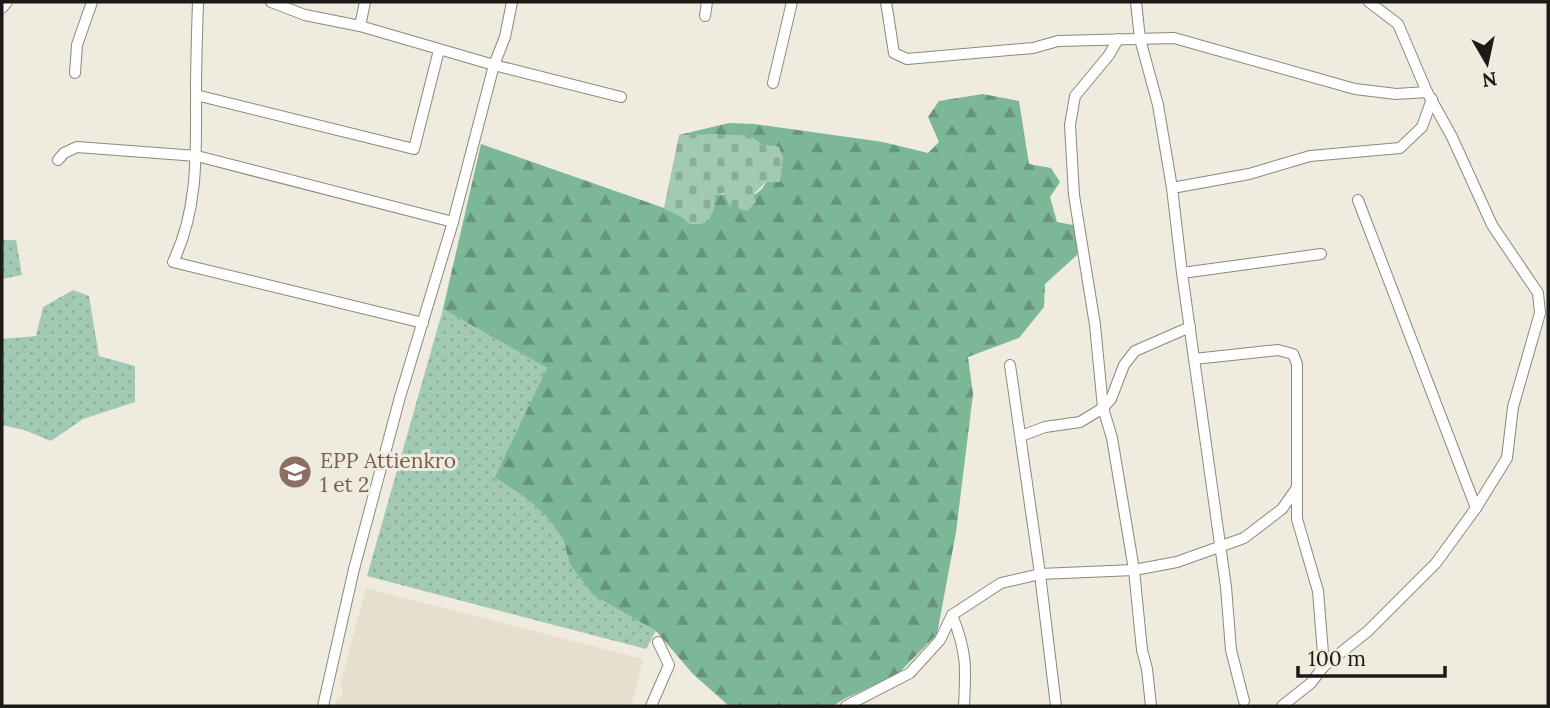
<svg xmlns="http://www.w3.org/2000/svg" width="1550" height="708" font-family="Lora,serif">
  <defs>
    <pattern id="grass-dots" width="8" height="8" patternUnits="userSpaceOnUse" patternTransform="scale(1.75)"><rect width="8" height="8" fill="#a2c9b3"/><path d="M2 2h.1M6 6h.1" fill="none" stroke="#8bac99" stroke-width="1.8" stroke-linecap="round"/></pattern>
    <pattern id="forest-firs" width="22" height="20" patternUnits="userSpaceOnUse" patternTransform="scale(1.75)"><rect width="22" height="20" fill="#7cb798"/><path d="M5 1l3.5 6h-7zM16 11l3.5 6h-7z" fill="#65947b"/></pattern>
    <pattern id="cemetery-stones" width="16" height="16" patternUnits="userSpaceOnUse" patternTransform="scale(1.75)"><rect width="16" height="16" fill="#a2c9b3"/><path d="M2 7V4a2 2 0 0 1 4 0v3zM10 15v-3a2 2 0 0 1 4 0v3z" fill="#8bac99"/></pattern>
  </defs>
  <rect width="100%" height="100%" fill="#f0ebdf"/>
  <!-- built -->
  <polygon fill="#e7dfcd" points="366,588 643,659 631,706 335,706 337,697 342,696 343,688 340,685"/>
  <!-- grass -->
  <g fill="url(#grass-dots)">
    <polygon points="2,240 16,240 22,275 2,279"/>
    <polygon points="73,290 89,296 99,356 135,366 135,402 83,419 51,441 24,430 2,425 2,339 36,336 43,307"/>
    <polygon points="443,309 547,368 529,500 547,517 563,539 570,565 593,595 656,631 646,649 367,576"/>
  </g>
  <!-- forest -->
  <path fill="url(#forest-firs)" d="M 983,94 L 1019,101 L 1029,164 L 1051,168 L 1060,182 L 1050,197 L 1057,222 L 1078,226 L 1077,255 L 1045,284 L 1044,307 L 1019,338 L 968,357 L 973,394 L 956,532 L 937,634 L 897,675 L 844,699 L 833,706 L 729,706 L 693,674 L 656,631 L 593,595 L 570,565 L 563,539 L 547,517 L 529,500 L 495,477 L 547,368 L 443,309 L 481,144 L 664,208 L 684,218 L 690,224 L 704,223 L 710,217 L 714,195 C 727,193 742,198 753,195 C 769,190 774,160 779,147 L 762,145 L 750,136 L 679,135 L 729,123 L 754,124 L 883,142 L 928,153 L 939,142 L 928,117 L 939,101 Z"/>
  <!-- cemetery -->
  <path fill="url(#cemetery-stones)" d="M 718,134 L 750,136 L 762,145 L 779,147 L 783,158 L 780,182 L 766,182 L 753,195 L 756,202 L 747,211 L 729,205 L 724,193 L 715,195 C 715,208 714,214 704,223 L 690,224 L 684,218 L 664,208 L 679,135 Z"/>
  <g fill="none" stroke-linecap="round" stroke-linejoin="round">
    <defs>
      <g id="street">
        <path d="M 198,2 C 197,32 196,63 196,93 C 196,151 199,208 173,262 L 423,323"/>
        <polyline points="271,2 305,15 360,26 494,65 621,97"/>
        <polyline points="886,2 894,53 907,59 1033,48 1058,41 1174,38 1355,89 1396,94 1427,92"/>
        <polyline points="1136,2 1140,39 1158,105 1172,188 1182,273 1226,587 1231,650 1244,701"/>
        <polyline points="2,8 7,2"/>
        <polyline points="705,16 707,2"/>
        <polyline points="360,26 365,2"/>
        <polyline points="1118,39 1109,55 1075,96 1070,125 1074,195 1095,325 1103,408 1112,438 1134,570 1142,650 1147,669 1151,706"/>
        <polyline points="75,73 77,45 92,2"/>
        <polyline points="773,83 792,2"/>
        <polyline points="196,95 414,149 439,50"/>
        <polyline points="58,160 64,153 77,147 197,156 453,222"/>
        <polyline points="1172,188 1249,174 1310,156 1400,148 1422,127 1432,99"/>
        <polyline points="1358,200 1476,508"/>
        <polyline points="1182,273 1321,254"/>
        <polyline points="1194,359 1278,350 1293,354 1297,364 1297,519 1318,591 1324,666 1311,683 1282,706"/>
        <polyline points="1010,365 1040,574 1056,706"/>
        <polyline points="1021,436 1045,427 1080,422 1103,408 1111,399 1124,365 1135,351 1190,327"/>
        <path d="M 952,615 C 967,652 966,667 964,706"/>
        <polyline points="1324,666 1368,631 1436,563 1476,508 1507,458 1513,407 1540,313 1538,293 1492,225 1452,137 1427,92 1398,24 1369,2"/>
        <polyline points="323,706 354,569 400,397 453,222 494,65 505,37 512,2"/>
        <polyline points="651,706 669,665 658,642"/>
        <polyline points="846,706 910,673 940,640 952,615 1001,583 1040,574 1134,570 1177,562 1244,538 1282,509 1296,489"/>
      </g>
    </defs>
    <!-- street casing -->
    <use href="#street" stroke="#8d887d" stroke-width="12"/>
    <!-- street -->
    <use href="#street" stroke="#fff" stroke-width="10"/>
  </g>
  <!-- icons -->
  <defs>
    <symbol id="school-disc" viewBox="-11 -11 22 22"><circle r="9.5" fill="#8d6e63" stroke="#f0ebdf"/><path d="M0-5L7-2L0 1L-7-2ZM-4 1L0 2.5L4 1V4Q0 6-4 4Z" fill="#fff"/></symbol>
  </defs>
  <g fill-rule="evenodd">
    <use href="#school-disc" x="276" y="453" width="38" height="38"/>
  </g>
  <g text-anchor="middle" dominant-baseline="central" stroke-width="6" stroke-linejoin="round" paint-order="stroke">
    <!-- education labels -->
    <g font-size="21" fill="#785e54" stroke="#f0ebdf" text-anchor="start">
      <text x="320" y="460">EPP Attienkro<tspan x="320" dy="24">1 et 2</tspan></text>
    </g>
  </g>
  <!-- border -->
  <rect width="1550" height="708" fill="none" stroke="#1c1a16" stroke-width="7"/>
  <!-- north arrow -->
  <g transform="translate(1487 63) rotate(171)" stroke="#f0ebdf" stroke-width="5" paint-order="stroke">
  <path d="M0-5L12 26L0 18L-12 26Z" fill="#1c1a16"/>
  <text y="-10" font-size="19" font-weight="bold" text-anchor="middle" fill="#1c1a16">N</text>
  </g>
  <!-- scale -->
  <path d="M1298 666v10h147v-10" fill="none" stroke="#1c1a16" stroke-width="3.5"/>
  <text x="1308" y="666" font-size="21" fill="#1c1a16" stroke="#f0ebdf" stroke-width="5" paint-order="stroke">100 m</text>
</svg>
